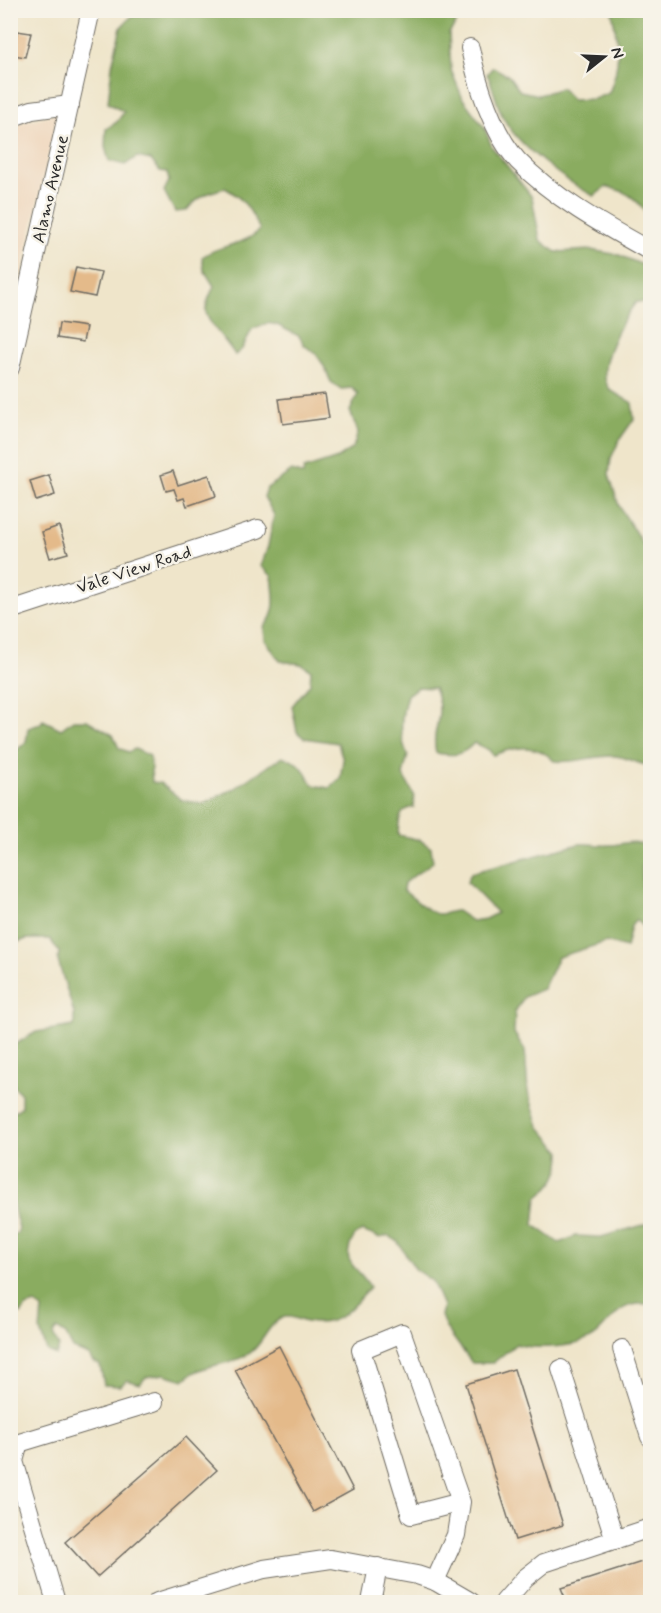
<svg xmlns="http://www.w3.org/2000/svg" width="661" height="1613" font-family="Mynerve,sans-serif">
  <rect width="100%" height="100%" fill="#f7f3e8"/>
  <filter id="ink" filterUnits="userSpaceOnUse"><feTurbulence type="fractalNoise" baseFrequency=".0167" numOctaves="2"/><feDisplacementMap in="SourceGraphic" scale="12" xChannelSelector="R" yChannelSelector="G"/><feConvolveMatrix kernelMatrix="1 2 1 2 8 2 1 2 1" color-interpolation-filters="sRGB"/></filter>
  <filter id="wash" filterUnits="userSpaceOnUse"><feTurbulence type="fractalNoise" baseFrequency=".008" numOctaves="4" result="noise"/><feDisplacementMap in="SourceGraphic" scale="24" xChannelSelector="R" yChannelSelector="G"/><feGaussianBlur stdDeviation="1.35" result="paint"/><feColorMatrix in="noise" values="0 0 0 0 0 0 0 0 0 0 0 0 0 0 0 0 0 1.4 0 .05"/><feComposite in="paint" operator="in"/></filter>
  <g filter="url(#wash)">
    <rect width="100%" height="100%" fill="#efe5ca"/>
    <!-- built -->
    <polygon fill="#efd6bb" points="58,113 11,320 11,126"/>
    <!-- forest -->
    <g fill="#8aac60" stroke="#5a6c46" stroke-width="1.5">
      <path d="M 163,11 L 472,11 L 459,19 L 449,33 L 451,70 L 463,99 L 484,127 L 492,147 L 532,197 L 540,240 L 556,252 L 591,250 L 619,255 L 650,268 L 650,302 L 636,302 C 623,319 594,368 609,388 C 614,394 625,398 632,403 L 634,419 L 620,439 L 611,458 L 609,475 L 619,506 L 650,556 L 650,765 C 637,765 628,757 615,756 C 592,755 575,764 554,761 C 536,742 515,747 493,755 L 489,750 L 474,743 C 462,756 453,756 436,753 C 430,727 447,717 434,688 L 418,687 L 407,695 C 401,715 398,737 408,755 L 403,775 L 414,795 L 414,807 C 398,810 399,820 398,835 L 420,840 L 431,848 L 433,862 L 404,883 L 403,890 C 411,896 430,914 438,914 C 444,914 452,911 457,911 L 472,921 L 485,919 L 497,913 L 467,882 L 471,873 L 579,844 C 589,843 599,846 608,845 C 624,845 630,838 646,846 L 646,860 L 642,864 L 642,886 L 650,893 L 650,934 L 636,920 L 631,926 L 626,948 L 606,942 L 558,957 L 543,989 L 524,997 L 515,1012 L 514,1033 L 525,1050 L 528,1092 L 539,1126 L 561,1152 C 561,1175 554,1184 537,1198 L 534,1225 L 559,1243 L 576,1236 L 601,1237 L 650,1223 L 650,1304 C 619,1302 617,1315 597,1334 C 580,1348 536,1350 516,1344 L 493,1363 L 472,1363 L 446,1328 L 441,1316 L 443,1306 L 432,1281 L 416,1270 L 397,1241 L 388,1236 L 380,1238 L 362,1231 L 355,1235 C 338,1265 357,1264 370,1287 C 352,1307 339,1328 307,1322 C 299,1321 292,1315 285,1317 C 269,1321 263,1344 250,1353 C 230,1367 202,1362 184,1380 L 164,1374 L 146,1377 L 140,1384 L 127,1380 L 120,1386 L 104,1385 L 100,1365 L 93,1362 L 89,1355 L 73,1349 L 66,1335 L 57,1329 L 53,1334 L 59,1347 L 56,1355 L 47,1351 L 40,1331 L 42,1309 L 35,1304 L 26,1307 L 21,1314 L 11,1301 L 11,1236 L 17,1234 L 19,1228 C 6,1191 12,1151 12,1113 L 21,1107 L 21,1094 L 11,1083 L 11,1047 L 36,1032 L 74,1026 L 74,1013 L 58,961 L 59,952 L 50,939 L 27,939 L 11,944 L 11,755 L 26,742 L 28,728 L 40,724 L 43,720 L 61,729 L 73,720 L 87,720 L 113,735 L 119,748 L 128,752 L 135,749 L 150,756 L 152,782 L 160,783 L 182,800 L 203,804 L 235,788 L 282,757 C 299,761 305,770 313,785 L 329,788 L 340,779 L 343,760 L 338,743 L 304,738 L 297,732 L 292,706 L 310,684 L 311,670 L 301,664 L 280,661 L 265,640 L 264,627 C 278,613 274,595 272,576 L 261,566 L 268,546 L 274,515 L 264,497 L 267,488 L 292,471 L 303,475 L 304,469 L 338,458 L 353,448 L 358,432 L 350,411 L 358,394 L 352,388 L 341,389 L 331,382 L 323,364 L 316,354 L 304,345 L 299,336 L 277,325 L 268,323 L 252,329 L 242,349 L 235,355 C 228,342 205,321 206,310 C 206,302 211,294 214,286 L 204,270 L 202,257 C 222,243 242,247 260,230 C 251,211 244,198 225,188 C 208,192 198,197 186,211 L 175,212 L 164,191 L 169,181 L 167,172 L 160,171 L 151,160 L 137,157 L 125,165 L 109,161 L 105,147 L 106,129 L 117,122 L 124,112 L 108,103 L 112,66 L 121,27 L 132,16 L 158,16 Z"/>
      <path d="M 612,11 L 650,11 L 650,219 C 638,200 629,191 606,187 L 594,196 C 567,182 516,145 503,117 C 496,104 494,88 487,74 L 493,67 L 509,76 L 520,91 L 539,95 L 561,88 L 572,100 L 594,99 L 609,93 C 622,61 618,44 612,11 Z"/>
    </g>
    <g id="blocks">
      <!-- building -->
      <g fill="#e4ba8a">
        <polygon points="17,31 31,33 25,57 13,55"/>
        <polygon points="76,267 101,272 95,297 70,292"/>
        <polygon points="59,323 86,327 83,342 57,338"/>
        <polygon points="325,394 329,418 283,424 279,399"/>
        <polygon points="173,471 178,485 209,475 216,496 187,506 184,498 178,500 174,489 166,491 161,475"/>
        <polygon points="49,475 55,495 36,501 30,481"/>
        <polygon points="59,526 68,553 50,558 42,532"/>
        <polygon points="279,1346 353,1490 313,1512 235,1370"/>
        <polygon points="514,1369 563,1525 515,1540 466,1384"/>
        <polygon points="186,1437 217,1470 97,1577 65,1542"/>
        <polygon points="651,1559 651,1602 567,1602 561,1588"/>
      </g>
    </g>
  </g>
  <g filter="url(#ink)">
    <use href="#blocks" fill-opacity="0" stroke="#706c63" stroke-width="1.5"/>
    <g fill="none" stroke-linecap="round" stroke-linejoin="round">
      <defs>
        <g id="minor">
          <path d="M 470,48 C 477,83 493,134 518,161 C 555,199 605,226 650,251"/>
          <polyline points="10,118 32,110 70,105"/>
          <polyline points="10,368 91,10"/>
          <polyline points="10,610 258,529"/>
          <polyline points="622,1349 650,1437"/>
          <polyline points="561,1369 615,1540"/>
          <polyline points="435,1581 456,1535 461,1502 402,1333 361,1350 411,1515 461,1502"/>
          <polyline points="56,1602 14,1461 19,1443 154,1402"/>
          <polyline points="157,1602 264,1569 331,1559 417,1575 435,1581 471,1602"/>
          <polyline points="371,1602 378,1567"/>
          <polyline points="504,1602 525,1578 544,1563 650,1528"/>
        </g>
      </defs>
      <!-- minor casing -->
      <use href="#minor" stroke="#706c63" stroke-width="20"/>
      <!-- minor -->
      <use href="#minor" stroke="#fff" stroke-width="18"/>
    </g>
  </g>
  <g text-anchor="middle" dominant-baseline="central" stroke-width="5" stroke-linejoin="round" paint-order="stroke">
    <!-- street labels -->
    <g font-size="18" fill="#2b2b2b" stroke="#f7f3e8">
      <text transform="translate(51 189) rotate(-77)">Alamo Avenue</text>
      <text transform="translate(134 570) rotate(-18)">Vale View Road</text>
    </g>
  </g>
  <!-- margin -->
  <rect width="661" height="1613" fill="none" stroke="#f7f3e8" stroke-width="36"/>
  <!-- north arrow -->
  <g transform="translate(604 57) rotate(72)" stroke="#f7f3e8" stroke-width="4.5" paint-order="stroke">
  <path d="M0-4.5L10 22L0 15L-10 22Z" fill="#2b2b2b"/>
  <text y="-9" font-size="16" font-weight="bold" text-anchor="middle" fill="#2b2b2b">N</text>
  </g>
</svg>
